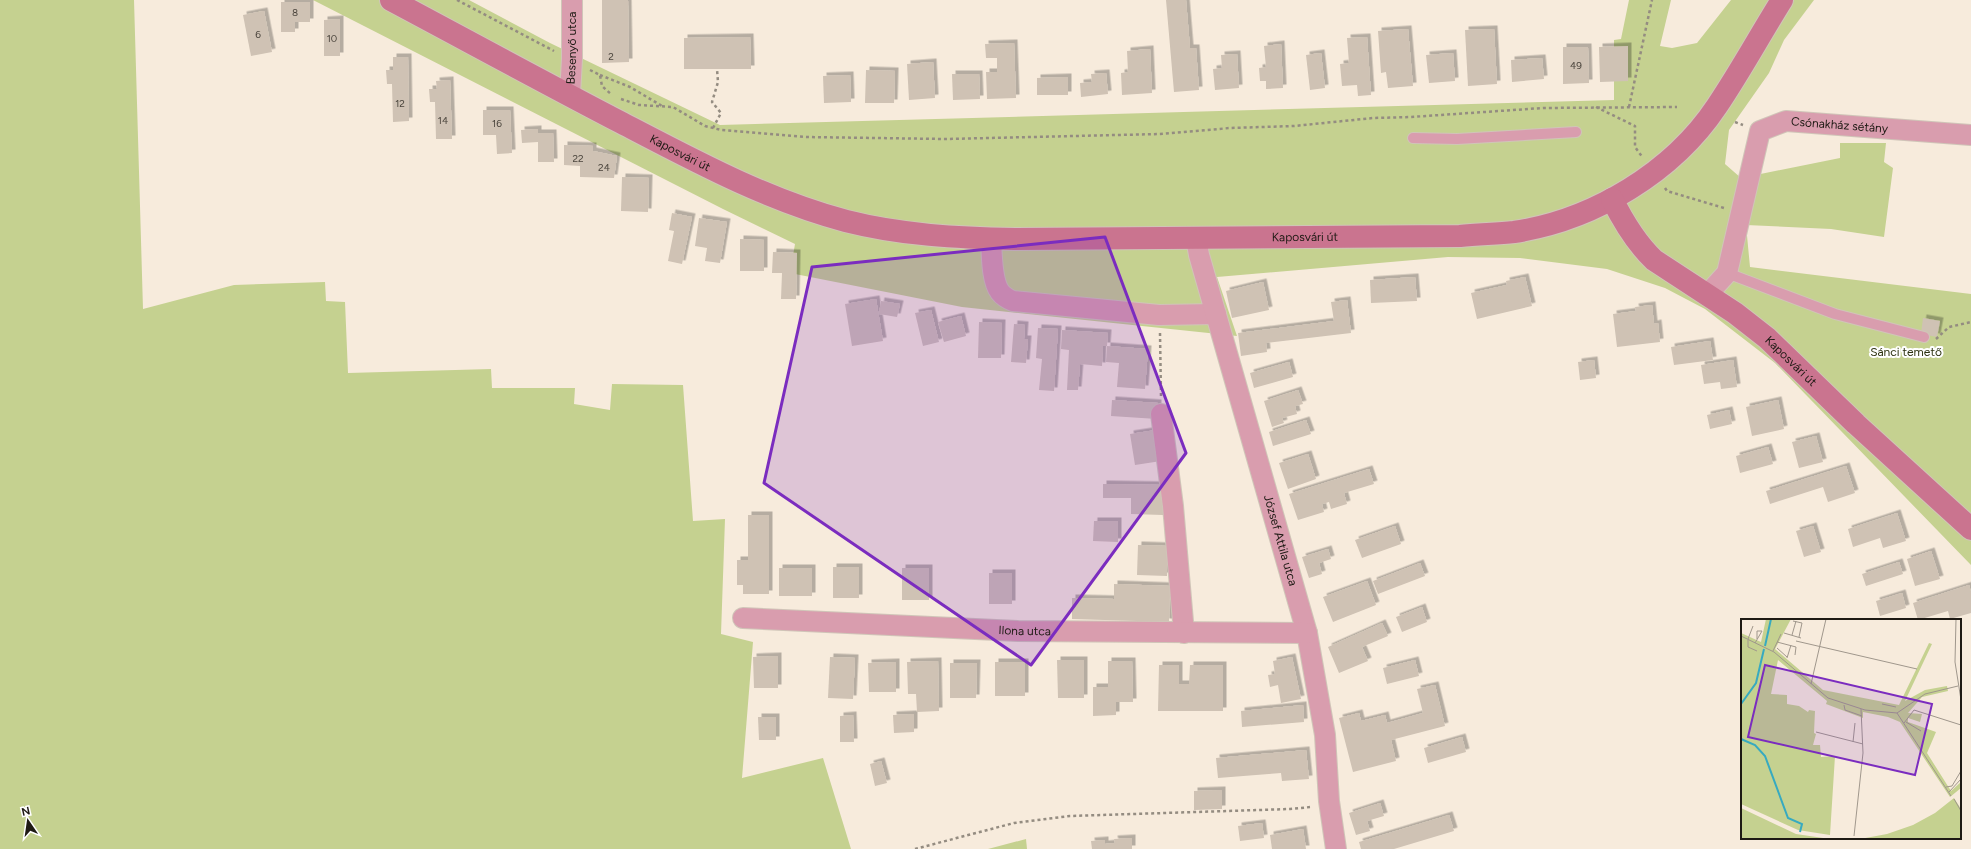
<svg xmlns="http://www.w3.org/2000/svg" width="1971" height="849" font-family="Figtree,sans-serif">
  <defs>
    <filter id="shadow"><feDropShadow dx="3.5" dy="-3.5" stdDeviation="0" flood-color="#0004"/></filter>
  </defs>
  <rect width="100%" height="100%" fill="#f7ebdc"/>
  <!-- green -->
  <g fill="#c5d190">
    <polygon points="0,0 134,0 143,309 234,285 325,282 326,301 345,302 348,373 491,369 492,388 575,388 574,404 610,410 612,384 683,385 693,521 725,519 721,634 753,642 742,778 823,758 851,849 0,849"/>
    <polygon points="313,0 469,0 550,43 720,125 1614,100 1614,40 1621,39 1629,0 1671,0 1660,46 1672,48 1697,43 1731,0 1814,0 1784,40 1769,73 1729,130 1725,164 1741,178 1840,158 1840,143 1886,143 1884,162 1893,168 1884,237 1831,229 1746,225 1750,267 1971,294 1971,565 1775,363 1705,309 1665,288 1607,269 1520,258 1448,257 1217,277 1237,336 962,307 790,273 795,244 723,209"/>
    <polygon points="1026,839 1027,849 988,849"/>
  </g>
  <!-- building -->
  <g fill="#cfc2b4" filter="url(#shadow)">
    <polygon points="602,0 628,0 629,62 602,63"/>
    <polygon points="1166,0 1186,0 1190,48 1196,48 1199,90 1174,92"/>
    <polygon points="281,2 310,2 310,22 295,22 295,32 281,32"/>
    <polygon points="264,11 272,52 251,56 243,15"/>
    <polygon points="340,19 340,56 324,56 324,20"/>
    <polygon points="1408,29 1413,86 1388,88 1386,72 1381,73 1378,31"/>
    <polygon points="1494,29 1497,84 1468,86 1465,30"/>
    <polygon points="750,37 751,69 684,69 684,38"/>
    <polygon points="1367,37 1371,95 1358,96 1357,85 1342,86 1340,64 1349,63 1347,38"/>
    <polygon points="1014,43 1016,98 987,99 986,72 997,72 997,58 986,58 985,44"/>
    <polygon points="1281,44 1283,88 1266,89 1266,81 1260,81 1259,68 1266,67 1264,46"/>
    <polygon points="1628,46 1628,81 1600,82 1599,47"/>
    <polygon points="1563,47 1588,47 1589,83 1563,84"/>
    <polygon points="1150,49 1152,93 1122,95 1121,73 1128,72 1127,51"/>
    <polygon points="1321,53 1325,88 1310,90 1306,55"/>
    <polygon points="1453,53 1455,81 1429,83 1426,55"/>
    <polygon points="1237,54 1239,88 1215,90 1213,69 1222,68 1221,55"/>
    <polygon points="393,57 408,57 409,121 393,122 392,84 387,84 386,70 393,70"/>
    <polygon points="1542,58 1544,79 1512,82 1511,60"/>
    <polygon points="933,62 935,98 909,100 907,64"/>
    <polygon points="866,70 895,71 894,103 865,103"/>
    <polygon points="1106,73 1108,94 1081,97 1080,83 1092,82 1091,74"/>
    <polygon points="952,74 979,74 980,99 953,100"/>
    <polygon points="850,75 851,102 824,103 823,76"/>
    <polygon points="1068,77 1068,95 1037,95 1037,78"/>
    <polygon points="450,80 452,139 436,139 435,102 430,102 429,89 437,89 436,81"/>
    <polygon points="483,110 510,110 512,153 497,154 496,135 483,135"/>
    <polygon points="538,129 538,133 553,133 554,162 538,162 538,142 522,143 521,130"/>
    <polygon points="564,145 593,146 593,151 617,156 614,178 580,177 580,166 564,165"/>
    <polygon points="622,177 649,178 648,212 621,211"/>
    <polygon points="672,213 692,217 682,264 668,261 674,231 669,230"/>
    <polygon points="699,218 727,222 720,263 705,261 707,248 695,246"/>
    <polygon points="740,239 764,240 764,271 740,271"/>
    <polygon points="773,252 797,253 796,299 781,299 782,273 772,273"/>
    <polygon points="1415,277 1417,301 1371,303 1370,280"/>
    <polygon points="1525,277 1532,306 1477,319 1471,293 1507,285 1506,281"/>
    <polygon points="1263,282 1269,310 1232,318 1226,291"/>
    <polygon points="876,299 883,341 852,346 845,304"/>
    <polygon points="1347,300 1351,333 1266,343 1267,352 1241,356 1238,333 1334,321 1331,302"/>
    <polygon points="881,301 900,304 897,317 879,314"/>
    <polygon points="1652,305 1654,324 1658,323 1660,342 1617,347 1613,314 1636,311 1635,307"/>
    <polygon points="931,310 939,342 923,346 915,313"/>
    <polygon points="961,316 966,336 944,342 938,322"/>
    <polygon points="1923,318 1940,321 1937,337 1921,334"/>
    <polygon points="979,322 1002,323 1001,358 978,358"/>
    <polygon points="1014,324 1025,325 1024,339 1028,339 1026,363 1011,362"/>
    <polygon points="1038,328 1058,329 1054,391 1039,390 1042,359 1036,358"/>
    <polygon points="1062,330 1108,333 1107,346 1103,346 1102,366 1080,364 1078,390 1067,390 1069,350 1061,349"/>
    <polygon points="1710,341 1713,360 1674,365 1671,347"/>
    <polygon points="1107,346 1148,349 1145,389 1117,387 1119,363 1106,362"/>
    <polygon points="1594,360 1596,378 1580,380 1578,362"/>
    <polygon points="1733,360 1737,387 1721,389 1720,382 1704,384 1701,365"/>
    <polygon points="1289,362 1293,377 1254,388 1250,373"/>
    <polygon points="1298,390 1303,404 1295,406 1297,414 1282,418 1284,423 1272,427 1264,401"/>
    <polygon points="1112,400 1158,403 1157,419 1111,416"/>
    <polygon points="1778,400 1784,429 1752,436 1746,407"/>
    <polygon points="1729,410 1732,424 1710,429 1707,415"/>
    <polygon points="1306,420 1311,434 1273,446 1269,432"/>
    <polygon points="1156,430 1161,461 1135,465 1130,434"/>
    <polygon points="1816,436 1823,462 1799,468 1792,442"/>
    <polygon points="1768,447 1773,464 1740,473 1736,456"/>
    <polygon points="1308,454 1316,479 1288,489 1279,463"/>
    <polygon points="1846,466 1855,493 1828,502 1823,487 1770,504 1766,491"/>
    <polygon points="1369,469 1374,484 1344,493 1347,504 1331,509 1329,502 1322,504 1324,512 1298,520 1289,494"/>
    <polygon points="1103,484 1163,485 1163,515 1131,514 1131,498 1103,498"/>
    <polygon points="1897,513 1906,541 1883,548 1880,538 1853,547 1848,529"/>
    <polygon points="748,515 769,515 769,594 743,594 743,585 737,585 737,560 748,560"/>
    <polygon points="1094,521 1118,521 1118,542 1093,541"/>
    <polygon points="1395,526 1401,544 1362,558 1355,540"/>
    <polygon points="1813,526 1821,552 1804,557 1796,531"/>
    <polygon points="1138,545 1167,546 1167,576 1137,575"/>
    <polygon points="1328,549 1331,559 1319,563 1322,574 1309,578 1302,557"/>
    <polygon points="1931,551 1940,579 1915,586 1907,559"/>
    <polygon points="1899,562 1903,574 1866,586 1862,574"/>
    <polygon points="1420,563 1425,576 1378,594 1373,581"/>
    <rect x="833" y="567" width="26" height="31"/>
    <rect x="779" y="568" width="33" height="28"/>
    <rect x="902" y="568" width="27" height="32"/>
    <rect x="989" y="573" width="23" height="31"/>
    <polygon points="1367,581 1376,605 1333,622 1323,597"/>
    <polygon points="1114,584 1170,586 1169,622 1072,619 1072,598 1114,599"/>
    <polygon points="1969,585 1971,592 1971,613 1950,619 1948,611 1918,620 1913,603"/>
    <polygon points="1902,593 1906,608 1880,616 1876,601"/>
    <polygon points="1422,607 1427,622 1402,632 1396,617"/>
    <polygon points="1382,623 1388,636 1362,647 1368,661 1339,673 1328,647"/>
    <polygon points="778,656 778,688 754,688 753,657"/>
    <polygon points="830,657 855,658 853,699 828,698"/>
    <polygon points="1292,657 1301,699 1281,703 1278,685 1270,687 1268,675 1275,674 1273,661"/>
    <polygon points="1057,660 1084,660 1084,698 1058,698"/>
    <polygon points="1415,660 1419,676 1387,684 1383,668"/>
    <polygon points="938,661 939,711 917,712 916,694 908,694 907,662"/>
    <polygon points="1108,661 1132,661 1133,702 1116,702 1116,715 1093,716 1093,687 1108,687"/>
    <polygon points="896,662 896,692 869,692 868,663"/>
    <rect x="995" y="662" width="30" height="34"/>
    <polygon points="950,663 977,663 976,698 950,698"/>
    <polygon points="1159,665 1179,665 1179,684 1189,684 1190,665 1223,665 1223,711 1158,711"/>
    <polygon points="1435,685 1445,726 1391,740 1396,761 1353,772 1339,718 1359,713 1361,721 1385,715 1387,723 1423,713 1417,689"/>
    <polygon points="1303,705 1304,722 1242,727 1241,711"/>
    <polygon points="914,714 914,732 894,733 893,715"/>
    <polygon points="853,715 854,742 840,742 840,716"/>
    <polygon points="758,717 776,717 776,740 759,740"/>
    <polygon points="1462,737 1466,752 1428,763 1424,748"/>
    <polygon points="1306,750 1309,779 1282,781 1281,773 1218,778 1216,758"/>
    <polygon points="881,761 887,783 875,786 870,764"/>
    <polygon points="1222,790 1222,809 1194,810 1194,791"/>
    <polygon points="1380,803 1384,816 1367,821 1370,831 1356,835 1349,813"/>
    <polygon points="1449,815 1454,831 1394,849 1361,849 1359,842"/>
    <polygon points="1262,823 1264,838 1240,841 1238,826"/>
    <polygon points="1303,829 1306,849 1272,849 1270,835"/>
    <polygon points="1132,838 1132,849 1092,849 1091,841 1105,840 1105,844 1115,843 1114,839"/>
  </g>
  <g fill="none" stroke-linecap="round" stroke-linejoin="round">
    <defs>
      <g id="lane">
        <polyline points="1413,138 1457,139 1576,132"/>
        <polyline points="1727,273 1835,314 1924,337"/>
      </g>
      <g id="street">
        <path id="s1" d="M 570,95 L 572,59 L 572,0"/>
        <path d="M 991,238 C 992,253 991,280 1000,292 C 1003,296 1008,299 1013,301 L 1159,315 L 1216,314"/>
        <path id="s2" d="M 1196,238 L 1199,255 L 1307,633 L 1325,735 L 1329,801 L 1336,849"/>
        <path id="s3" d="M 1707,295 L 1727,273 L 1760,131 L 1786,121 L 1971,135"/>
        <polyline points="1161,414 1173,506 1184,633"/>
        <path id="s4" d="M 743,618 L 1018,631 L 1307,633"/>
      </g>
      <g id="secondary">
        <path id="s5" d="M 391,0 C 468,41 545,83 622,123 C 695,161 767,200 846,221 C 901,235 958,238 1015,239 L 1460,236 C 1478,234 1497,234 1514,232 C 1594,220 1673,172 1717,106 C 1740,72 1760,35 1782,0"/>
        <path id="s6" d="M 1612,199 C 1623,221 1636,243 1654,260 L 1735,313 L 1767,338 L 1856,424 L 1971,529"/>
      </g>
    </defs>
    <!-- lane casing -->
    <use href="#lane" stroke="#d0c5b8" stroke-width="12"/>
    <!-- street casing -->
    <use href="#street" stroke="#d0c5b8" stroke-width="22"/>
    <!-- secondary casing -->
    <use href="#secondary" stroke="#d0c5b8" stroke-width="24"/>
    <!-- path -->
    <g stroke="#948c81" stroke-width="2.5" stroke-dasharray="3 3" stroke-linecap="butt">
      <polyline points="457,0 554,51"/>
      <polyline points="590,70 600,75 602,86 612,95"/>
      <polyline points="600,75 630,87 662,106"/>
      <polyline points="621,99 639,105 673,107 705,126 721,130 805,137 946,139 1160,134 1230,128 1294,126 1373,118 1411,117 1543,108 1677,107"/>
      <polyline points="1596,107 1635,126 1635,147 1643,158"/>
      <polyline points="1629,107 1652,0"/>
      <polyline points="1735,122 1743,125"/>
      <polyline points="713,128 721,113 712,102 718,82 717,69"/>
      <polyline points="1665,188 1667,191 1724,208"/>
      <polyline points="1160,333 1161,396"/>
      <polyline points="1936,339 1949,327 1971,322"/>
      <polyline points="915,849 1014,823 1070,816 1290,809 1311,807"/>
    </g>
    <!-- lane -->
    <use href="#lane" stroke="#d99dae" stroke-width="10"/>
    <!-- street -->
    <use href="#street" stroke="#d99dae" stroke-width="20"/>
    <!-- secondary -->
    <use href="#secondary" stroke="#ca748f" stroke-width="22"/>
  </g>
  <!-- marked area -->
  <path fill="#7b2cbf" fill-opacity="0.2" stroke="#7b2cbf" stroke-width="3" stroke-linejoin="round" d="M 1105,237 L 1186,453 L 1031,665 L 764,483 L 812,267 Z"/>
  <g text-anchor="middle" dominant-baseline="central" stroke-width="4" stroke-linejoin="round" paint-order="stroke">
    <!-- number labels -->
    <g font-size="10" fill="#4a443c">
      <text x="295" y="12">8</text>
      <text x="258" y="34">6</text>
      <text x="332" y="38">10</text>
      <text x="611" y="56">2</text>
      <text x="1576" y="65">49</text>
      <text x="400" y="103">12</text>
      <text x="443" y="120">14</text>
      <text x="497" y="123">16</text>
      <text x="578" y="158">22</text>
      <text x="604" y="167">24</text>
    </g>
    <!-- street labels -->
    <g font-size="12" fill="#1e1a14" stroke="#fff">
      <text stroke="none"><textPath href="#s1" startOffset="47">Besenyő utca</textPath></text>
      <text stroke="none"><textPath href="#s3" startOffset="257">Csónakház sétány</textPath></text>
      <text stroke="none"><textPath href="#s5" startOffset="327">Kaposvári út</textPath></text>
      <text stroke="none"><textPath href="#s5" startOffset="967">Kaposvári út</textPath></text>
      <text stroke="none"><textPath href="#s6" startOffset="245">Kaposvári út</textPath></text>
      <text stroke="none"><textPath href="#s2" startOffset="314">József Attila utca</textPath></text>
      <text stroke="none"><textPath href="#s4" startOffset="282">Ilona utca</textPath></text>
    </g>
    <!-- park labels -->
    <g font-size="12" fill="#2c310f" stroke="#fff">
      <text x="1906" y="352">Sánci temető</text>
    </g>
  </g>
  <!-- overview -->
  <g transform="translate(1741 619)">
    <rect width="220" height="220" fill="#f7ebdc"/>
    <path d="M 25,0 L 50,0 L 34,30 L 82,71 L 158,86 L 188,24 L 191,25 L 164,82 L 184,71 L 206,67 L 207,72 L 181,78 L 167,94 L 181,95 L 179,103 L 167,99 L 167,103 L 195,113 L 186,134 L 210,172 L 220,163 L 220,169 L 209,178 L 159,103 L 147,98 L 122,93 L 122,99 L 85,85 L 86,82 L 37,41 L 30,75 L 46,76 L 46,85 L 58,87 L 67,93 L 68,91 L 74,92 L 73,114 L 75,115 L 72,126 L 79,126 L 80,138 L 94,137 L 89,216 L 57,211 L 0,185 L 0,14 L 20,23 ZM 213,179 L 220,190 L 220,220 L 119,220 L 146,215 L 172,206 L 194,194 ZM 0,189 L 55,215 L 89,220 L 0,220 Z" fill="#c5d190"/>
    <path fill="none" stroke="#37aac0" stroke-width="2" d="M 24,27 L 30,0M 0,85 L 15,64 L 23,30M 0,120 L 14,126 L 24,137 L 47,199 L 61,205 L 59,213"/>
    <path fill="none" stroke="#a0978c" stroke-width="1" d="M 215,0 L 214,43 L 220,81M 52,2 L 61,4 L 58,18M 43,14 L 60,19M 51,16 L 55,2M 0,17 L 33,33 L 87,79 L 124,91 L 156,94 L 184,75 L 217,67M 7,20 L 12,7M 7,21 L 7,28 L 16,32M 55,22 L 176,50M 36,23 L 55,28 L 54,36M 14,24 L 21,12 L 16,12 L 16,20M 36,29 L 46,38M 32,32 L 40,15M 46,39 L 50,26M 70,65 L 85,0M 141,85 L 155,88M 103,86 L 104,91 L 121,97M 156,94 L 210,177M 165,103 L 180,112M 163,104 L 173,91 L 220,106M 75,113 L 122,125M 112,123 L 114,104M 205,168 L 211,167 L 220,152M 208,173 L 220,160M 213,180 L 220,192M 113,217 L 122,134 L 120,90"/>
    <path fill="#7b2cbf" fill-opacity="0.15" stroke="#7b2cbf" stroke-width="2" d="M 24,46 L 191,85 L 174,156 L 7,118 Z"/>
    <rect width="220" height="220" fill="none" stroke="#1e1a14" stroke-width="2"/>
  </g>
  <!-- north arrow -->
  <g transform="translate(28 821) rotate(347)" stroke="#ffffff" stroke-width="3" paint-order="stroke">
  <path d="M0-3L7 15L0 10L-7 15Z" fill="#1e1a14"/>
  <text y="-6" font-size="11" font-weight="bold" text-anchor="middle" fill="#1e1a14">N</text>
  </g>
</svg>
